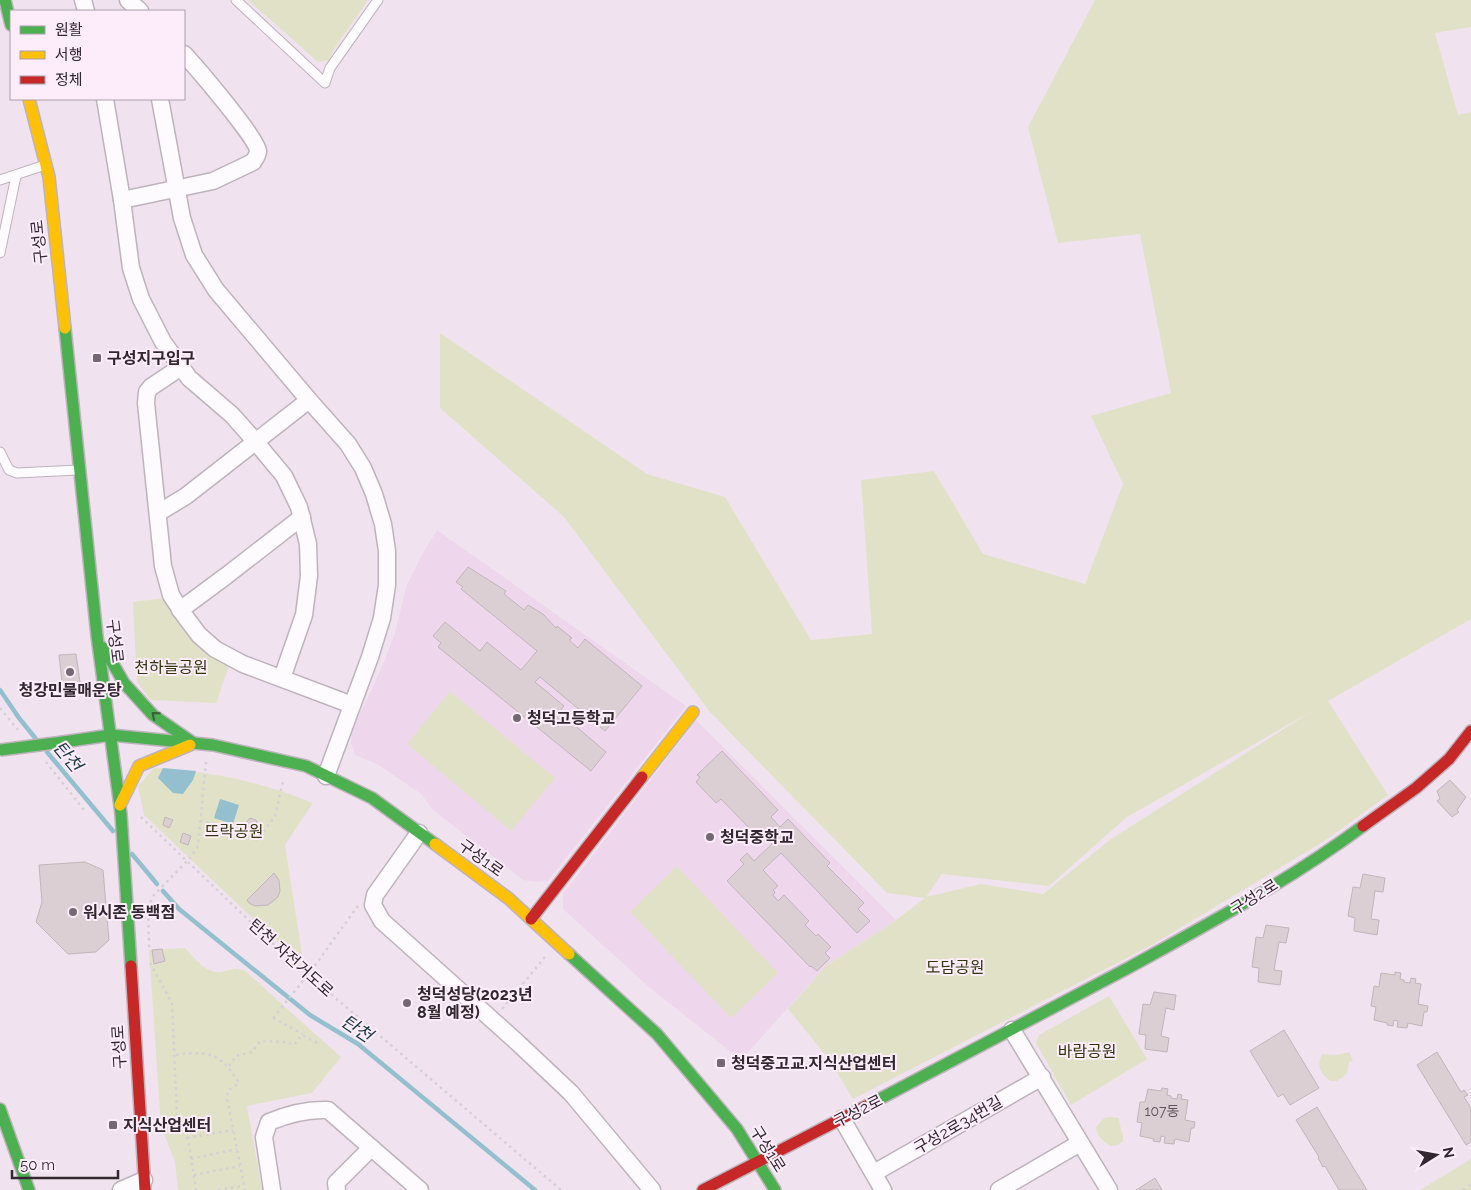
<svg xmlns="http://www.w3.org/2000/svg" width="1471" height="1190" font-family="Raleway,'Noto Sans KR',sans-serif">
  <rect width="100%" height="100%" fill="#f0e3ef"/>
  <!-- built -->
  <g fill="#eed7ec">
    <polygon points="437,530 686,706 548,881 537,882 523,880 433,810 421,794 377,764 355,755 351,744 352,731 381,669 395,633 406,587 424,551"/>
    <polygon points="696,720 896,920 826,966 741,1060 650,988 563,909 563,894"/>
  </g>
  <!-- green -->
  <g fill="#e1e1c8" fill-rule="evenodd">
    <polygon points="248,0 368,0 334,49 329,60 318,62"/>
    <path d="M 1095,0 L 1471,0 L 1471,27 L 1435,33 L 1458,115 L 1471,112 L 1471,619 L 1328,701 L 1388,795 L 1326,840 L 1152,945 L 853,1099 L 828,1058 L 788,1009 L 826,966 L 896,920 L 925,898 L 887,893 L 710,712 L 564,517 L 440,408 L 440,333 L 647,474 L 725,497 L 811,640 L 872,634 L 861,480 L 934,471 L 983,554 L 1085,584 L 1123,484 L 1091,416 L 1171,393 L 1140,234 L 1058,243 L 1028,127 ZM 1312,711 L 1111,839 L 1043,894 L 981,884 L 926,897 L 942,874 L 1049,886 L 1127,817 Z"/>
    <path d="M 165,598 C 176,617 187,639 204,652 C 212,657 221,661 229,666 L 216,703 L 150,700 L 137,681 L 133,602 Z"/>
    <polygon points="450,691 555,778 511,831 407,744"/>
    <path d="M 154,768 C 210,771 262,782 313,803 L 285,845 L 304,967 L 144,815 L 138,786 Z"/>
    <polygon points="677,866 778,973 731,1018 630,912"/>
    <path d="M 185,948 C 195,958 206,974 221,972 C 232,970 234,967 245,971 L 341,1057 L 312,1093 L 247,1106 L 262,1190 L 178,1190 L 175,1162 L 161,1126 L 149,950 Z"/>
    <polygon points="1109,996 1147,1059 1071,1105 1036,1043 1039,1035"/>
    <path d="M 1349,1052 L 1353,1060 L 1349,1062 L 1347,1074 L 1337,1081 L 1331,1081 C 1321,1075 1316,1066 1322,1054 L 1337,1055 Z"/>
    <path d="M 1111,1117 L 1119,1118 C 1119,1127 1124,1133 1123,1141 L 1118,1145 L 1110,1146 C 1102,1140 1097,1137 1096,1127 L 1104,1118 Z"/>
    <polygon points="1471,1159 1471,1190 1420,1190"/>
  </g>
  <!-- water -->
  <g fill="#93bfce">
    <polygon points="163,768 196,771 193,780 183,794 173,793 158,778"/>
    <polygon points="220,799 239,805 233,824 214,818"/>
  </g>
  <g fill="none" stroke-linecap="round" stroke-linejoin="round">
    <!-- stream -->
    <g stroke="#93bfce" stroke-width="4.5">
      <polyline points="0,690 19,718 36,739"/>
      <polyline points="47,752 113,831"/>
      <polyline points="132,854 157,884"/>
      <polyline points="163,891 179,909 310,1015 358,1044 535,1190"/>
    </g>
  </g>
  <!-- building -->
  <g fill="#dbcfd4" stroke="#c1b5ba">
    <polygon points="468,567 506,591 504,594 524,610 528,605 543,614 556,628 557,626 572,638 569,640 578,648 585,639 642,686 605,731 540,677 535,682 564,706 559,712 606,752 591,771 438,647 441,643 433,636 445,622 480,651 487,642 521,670 537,651 461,589 463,587 456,582"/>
    <polygon points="76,654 81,689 63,691 59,655"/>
    <polygon points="722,751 778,810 771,817 780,827 788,819 830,863 827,866 864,903 858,909 870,921 857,933 781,853 763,870 778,886 773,890 775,892 773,895 778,901 784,895 809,921 805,925 816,936 818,934 831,947 825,953 830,958 817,971 811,966 810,967 727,881 744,864 740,860 747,853 754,861 772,844 758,829 754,833 721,799 716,803 696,782 700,777 697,775"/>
    <polygon points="1450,780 1466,797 1457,810 1459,812 1452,817 1437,801 1440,799 1437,791"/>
    <polygon points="165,817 173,820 169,828 163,825"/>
    <polygon points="250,818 256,820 258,826 256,832 250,832 245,829 245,824"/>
    <polygon points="183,833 191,836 188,845 180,842"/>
    <polygon points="85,862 103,870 109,940 96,952 68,954 36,922 42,902 39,865"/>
    <polygon points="274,873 279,880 280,891 278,897 268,905 255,906 249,903 247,900"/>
    <polygon points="1363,874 1385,878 1383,892 1375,891 1371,919 1379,920 1377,935 1354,931 1355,918 1348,916 1353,887 1360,888"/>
    <polygon points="1266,925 1289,928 1286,943 1279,942 1274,970 1282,971 1280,985 1258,982 1259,968 1252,967 1256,937 1263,938"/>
    <polygon points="162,949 165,961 154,964 152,950"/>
    <polygon points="1395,972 1401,973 1400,979 1404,980 1404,982 1410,983 1411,978 1416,979 1415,983 1421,984 1418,1004 1428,1006 1427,1012 1424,1012 1422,1026 1408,1023 1407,1028 1397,1027 1398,1021 1394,1020 1393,1026 1387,1025 1387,1023 1374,1020 1376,1007 1371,1006 1374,986 1379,987 1381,973 1395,975"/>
    <polygon points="1154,992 1176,995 1174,1010 1166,1008 1161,1036 1169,1038 1167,1052 1145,1049 1146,1035 1139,1034 1143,1004 1150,1005"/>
    <polygon points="1284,1030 1319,1088 1290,1105 1283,1094 1278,1097 1250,1051"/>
    <polygon points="1437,1052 1461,1092 1464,1090 1468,1095 1464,1097 1471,1108 1471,1142 1466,1145 1417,1065"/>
    <polygon points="1162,1088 1168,1089 1167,1095 1171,1096 1171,1098 1177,1099 1178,1094 1182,1095 1181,1099 1188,1100 1185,1120 1195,1122 1194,1128 1191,1128 1189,1142 1175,1139 1174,1144 1164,1143 1165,1137 1161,1136 1160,1142 1153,1141 1154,1139 1140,1136 1142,1123 1137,1122 1140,1102 1145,1102 1148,1089 1161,1091"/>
    <polygon points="1317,1107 1345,1154 1367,1190 1339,1190 1325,1166 1323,1167 1318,1158 1319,1157 1296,1120"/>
    <polygon points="1155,1178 1162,1190 1136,1190"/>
  </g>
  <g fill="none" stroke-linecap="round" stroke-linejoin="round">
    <defs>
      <g id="lane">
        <polyline points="236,0 325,83 330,68 378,0"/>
        <polyline points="0,180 45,165"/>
        <polyline points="0,253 16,176"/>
        <polyline points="0,452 9,470 17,473 78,470"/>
      </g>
      <g id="street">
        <polyline points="83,0 86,11"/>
        <polyline points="128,0 140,11"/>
        <polyline points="105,99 122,200 131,268 141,299 163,342 189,378 232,415 255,441 284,476 299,507 308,544 309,576 304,615 282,678"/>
        <polyline points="160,99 182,218 194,255 216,290 308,399 348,444 363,468 374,494 383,524 387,551 387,585 382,618 370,657 326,776"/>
        <path d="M 122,200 L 213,181 L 253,162 C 255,159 258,155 258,151 C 257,138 196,67 184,54"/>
        <polyline points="181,367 151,387 147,392 146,403 163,566 171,595 184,615 199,635 215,649 243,664 352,705"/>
        <polyline points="158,513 186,496 309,400"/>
        <polyline points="180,610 226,576 302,517"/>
        <polyline points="419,833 375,895 373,905 382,921 518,1043 571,1093 652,1190"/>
        <polyline points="1012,1030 1109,1190"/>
        <polyline points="842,1119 883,1190"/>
        <polyline points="874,1173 1042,1077"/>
        <polyline points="121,1190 144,1180"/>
        <path d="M 272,1190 L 264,1137 L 269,1122 C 288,1114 307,1109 328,1110 L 420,1190"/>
        <polyline points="337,1190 336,1183 371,1148"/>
        <polyline points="999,1190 1080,1143"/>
      </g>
      <g id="fast">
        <polyline points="5,0 11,25"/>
        <polyline points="65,328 97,636 121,814 131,966"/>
        <polyline points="104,648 124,683 153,715 192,742"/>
        <polyline points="63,742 111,735 213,745 306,766 372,798 435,844"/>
        <polyline points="569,954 657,1034 737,1129 775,1190"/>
        <path d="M 872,1103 C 958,1058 1044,1013 1130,967 C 1210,923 1290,880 1363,826"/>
        <polyline points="0,1109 29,1190"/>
      </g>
      <g id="slow">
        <polyline points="29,99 49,177 65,328"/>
        <polyline points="642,777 693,712"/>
        <polyline points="120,805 139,766 190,745"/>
        <polyline points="435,844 508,898 569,954"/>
      </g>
      <g id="jam">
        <polyline points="1363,826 1416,788 1449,759 1471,731"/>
        <polyline points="531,919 642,777"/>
        <polyline points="131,966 145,1190"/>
        <polyline points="703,1190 872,1103"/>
      </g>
    </defs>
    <!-- lane casing -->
    <use href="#lane" stroke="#beb3bd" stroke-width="11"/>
    <!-- street casing -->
    <use href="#street" stroke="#beb3bd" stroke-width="19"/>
    <!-- fast casing -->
    <use href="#fast" stroke="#beb3bd" stroke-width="14"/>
    <!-- slow casing -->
    <use href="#slow" stroke="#beb3bd" stroke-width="14"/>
    <!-- jam casing -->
    <use href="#jam" stroke="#beb3bd" stroke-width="14"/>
    <!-- path -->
    <g stroke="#d5d0d4" stroke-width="2.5" stroke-dasharray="2.5 4" stroke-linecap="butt">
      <polyline points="0,708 18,730"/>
      <polyline points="46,762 84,810"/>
      <polyline points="141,817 285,955 561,1190"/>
      <polyline points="200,821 236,829 245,836 258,840 275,816 283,781"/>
      <polyline points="149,947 148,907 153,896 190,858 198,846 206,762"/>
      <polyline points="150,963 172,1003 177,1116 189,1143 196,1190"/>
      <polyline points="311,971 357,907 360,907"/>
      <polyline points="502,1009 545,957"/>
      <polyline points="273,1018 303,1034"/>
      <path d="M 176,1055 C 210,1050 221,1054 239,1083 L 228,1091 L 227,1098 L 245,1190"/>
      <polyline points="229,1066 236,1056 252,1052 260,1041 286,1042 294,1045 302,1035 319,1044"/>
      <polyline points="187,1138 233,1130"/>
      <polyline points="191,1159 237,1149"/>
      <polyline points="194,1175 240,1166"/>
      <polyline points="218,1190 243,1186"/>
      <polyline points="1463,1190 1471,1184"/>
    </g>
    <!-- lane -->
    <use href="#lane" stroke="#fdfbfd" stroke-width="9"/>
    <!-- street -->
    <use href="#street" stroke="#fdfbfd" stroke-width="16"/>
    <!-- fast -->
    <use href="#fast" stroke="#4caf50" stroke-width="11"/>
    <!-- slow -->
    <use href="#slow" stroke="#ffc107" stroke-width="11"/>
    <!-- jam -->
    <use href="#jam" stroke="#c62828" stroke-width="11"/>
    <defs>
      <polyline id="fast-bridge" points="0,750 63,742"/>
    </defs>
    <!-- fast-bridge casing -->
    <use href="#fast-bridge" stroke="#beb3bd" stroke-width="14" stroke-linecap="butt"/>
    <!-- path-bridge -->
    <polyline stroke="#d5d0d4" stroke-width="2.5" stroke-dasharray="2.5 4" stroke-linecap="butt" points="273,1018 311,971"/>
    <!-- fast-bridge -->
    <use href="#fast-bridge" stroke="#4caf50" stroke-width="11"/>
  </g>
  <!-- one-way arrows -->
  <defs><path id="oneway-chevron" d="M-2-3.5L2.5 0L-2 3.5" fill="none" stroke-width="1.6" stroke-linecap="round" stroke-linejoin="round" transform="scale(1.25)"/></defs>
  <use stroke="#3c5e3d" href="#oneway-chevron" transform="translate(155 715) rotate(-140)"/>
  <!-- markers -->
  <g fill="#746973" stroke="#fdedfb" stroke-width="2">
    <rect x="92" y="353" width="10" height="10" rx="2.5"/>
    <circle cx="70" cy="672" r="5"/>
    <circle cx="517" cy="718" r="5"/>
    <circle cx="710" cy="837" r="5"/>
    <circle cx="73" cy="912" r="5"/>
    <circle cx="407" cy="1003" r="5"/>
    <rect x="716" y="1058" width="10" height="10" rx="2.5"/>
    <rect x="108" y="1120" width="10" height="10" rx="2.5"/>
  </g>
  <g text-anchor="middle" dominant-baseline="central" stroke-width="4" stroke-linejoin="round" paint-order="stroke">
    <!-- number labels -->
    <g font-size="14" fill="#5e545c">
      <text x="1162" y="1111">107동</text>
    </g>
    <!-- street labels -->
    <g font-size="16" fill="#312830" stroke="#fdedfb">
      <text transform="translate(39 242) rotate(-96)">구성로</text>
      <text transform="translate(115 641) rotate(83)">구성로</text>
      <text transform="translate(481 858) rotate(36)">구성1로</text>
      <text transform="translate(1254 897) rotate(-32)">구성2로</text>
      <text transform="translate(291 958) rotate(42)">탄천 자전거도로</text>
      <text transform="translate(119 1047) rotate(-93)">구성로</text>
      <text transform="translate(858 1111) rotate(-27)">구성2로</text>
      <text transform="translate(958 1125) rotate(-30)">구성2로34번길</text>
      <text transform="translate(768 1149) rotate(58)">구성1로</text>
    </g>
    <!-- poi labels -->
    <g font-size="16" font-weight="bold" fill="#312830" stroke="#fdedfb" text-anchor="start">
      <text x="107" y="358">구성지구입구</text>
      <text x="70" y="690" text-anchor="middle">청강민물매운탕</text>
      <text x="527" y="718">청덕고등학교</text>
      <text x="720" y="837">청덕중학교</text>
      <text x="83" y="912">워시존 동백점</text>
      <text x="417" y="994">청덕성당(2023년<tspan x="417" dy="18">8월 예정)</tspan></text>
      <text x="731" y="1063">청덕중고교.지식산업센터</text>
      <text x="123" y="1125">지식산업센터</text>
    </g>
    <!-- park labels -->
    <g font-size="16" fill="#31370d" stroke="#fdedfb">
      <text x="171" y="667">천하늘공원</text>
      <text x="234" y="831">뜨락공원</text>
      <text x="955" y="967">도담공원</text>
      <text x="1087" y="1051">바람공원</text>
    </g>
    <!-- water labels -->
    <g font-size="18" font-style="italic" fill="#1b3c45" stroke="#fdedfb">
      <text transform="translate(68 756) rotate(50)">탄천</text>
      <text transform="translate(357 1028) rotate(34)">탄천</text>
    </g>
  </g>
  <!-- legend -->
  <rect x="10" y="10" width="175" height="90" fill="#fdedfb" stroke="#ab9eaa"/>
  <rect x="20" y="26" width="25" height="8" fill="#4caf50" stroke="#ab9eaa"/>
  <text x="55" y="35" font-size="15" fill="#312830">원활</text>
  <rect x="20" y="51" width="25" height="8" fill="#ffc107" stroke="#ab9eaa"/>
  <text x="55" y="60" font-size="15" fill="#312830">서행</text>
  <rect x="20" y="76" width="25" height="8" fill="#c62828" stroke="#ab9eaa"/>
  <text x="55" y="85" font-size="15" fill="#312830">정체</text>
  <!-- north arrow -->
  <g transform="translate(1436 1155) rotate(79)" stroke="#fdedfb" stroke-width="4" paint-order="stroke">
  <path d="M0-4L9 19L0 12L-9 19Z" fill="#312830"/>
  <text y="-8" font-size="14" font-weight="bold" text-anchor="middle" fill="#312830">N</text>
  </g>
  <!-- scale -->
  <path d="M12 1170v8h106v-8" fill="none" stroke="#312830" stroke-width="2.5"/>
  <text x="20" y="1170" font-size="15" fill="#312830" stroke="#fdedfb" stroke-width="4" paint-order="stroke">50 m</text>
</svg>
